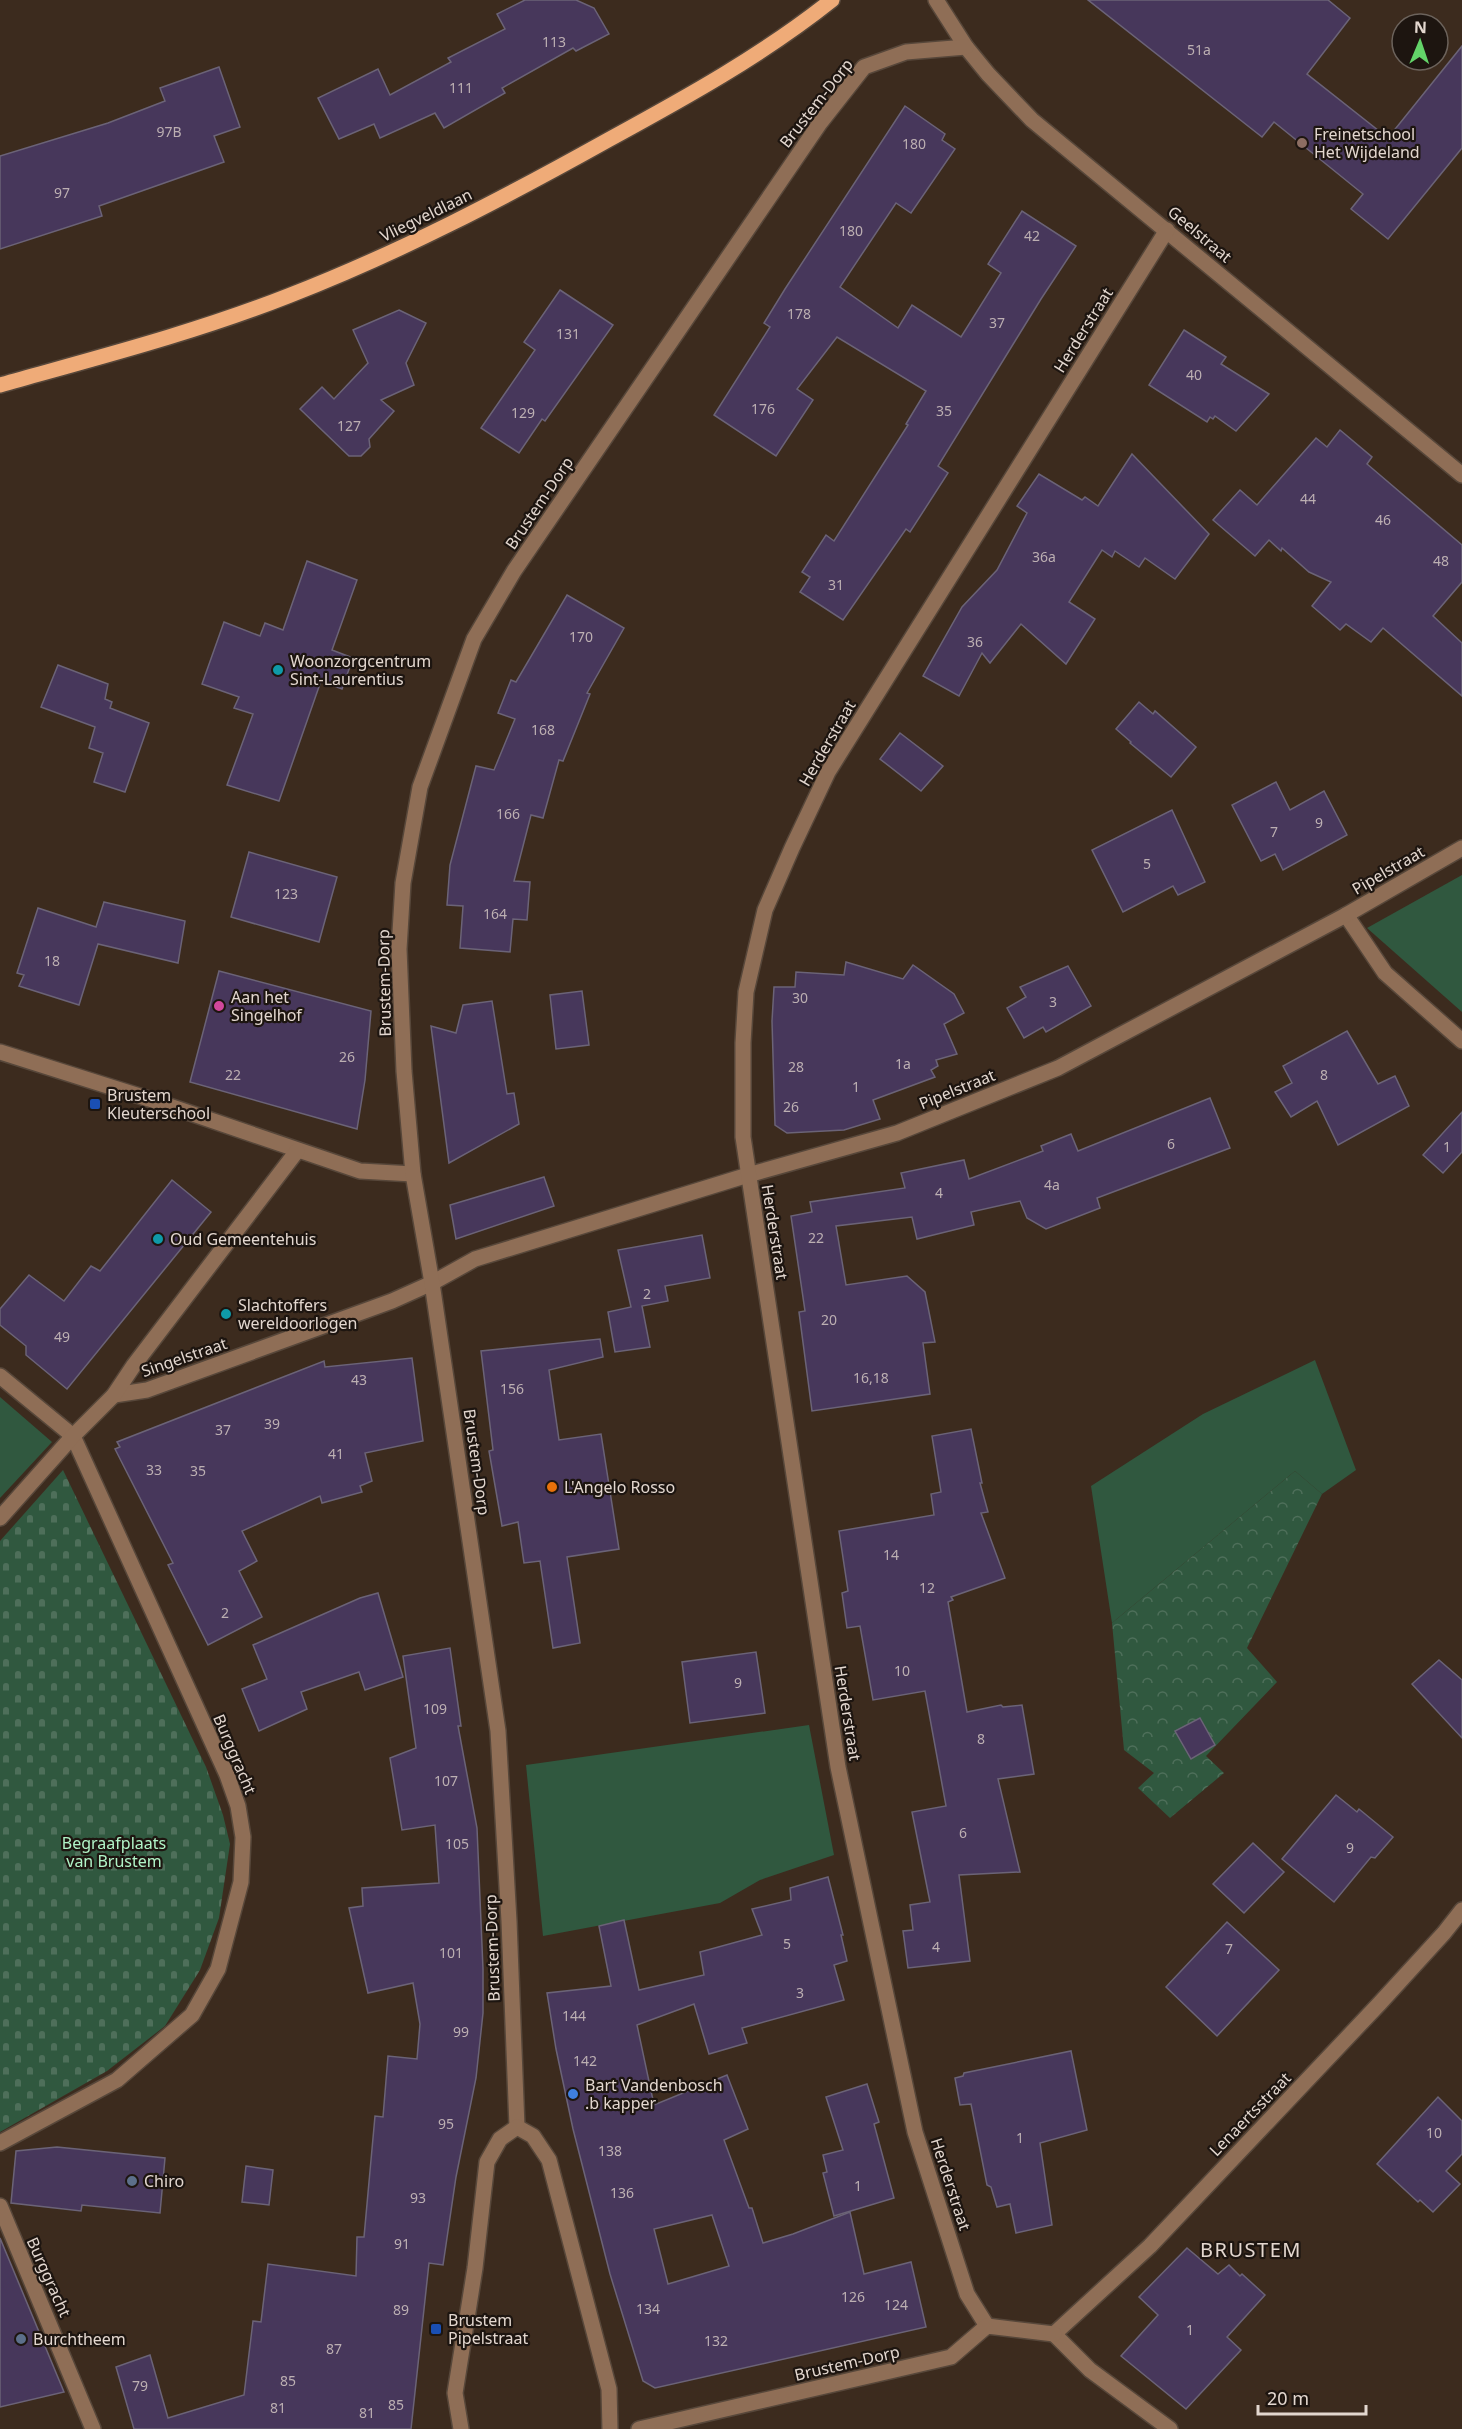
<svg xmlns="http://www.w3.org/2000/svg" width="1462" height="2429" font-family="'Noto Sans',sans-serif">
  <defs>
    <pattern id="forest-crowns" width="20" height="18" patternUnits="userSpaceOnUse" patternTransform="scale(1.5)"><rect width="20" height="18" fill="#30583f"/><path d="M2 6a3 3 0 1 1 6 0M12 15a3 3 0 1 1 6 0" fill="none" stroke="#4e6f5a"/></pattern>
    <pattern id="cemetery-stones" width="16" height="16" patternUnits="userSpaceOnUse" patternTransform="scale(1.5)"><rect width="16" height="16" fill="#30583f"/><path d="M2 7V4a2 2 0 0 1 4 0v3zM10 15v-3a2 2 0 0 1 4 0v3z" fill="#4e6f5a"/></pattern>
  </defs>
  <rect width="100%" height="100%" fill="#3c2b1e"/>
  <!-- green -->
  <g fill="#30583f">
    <polygon points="1462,875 1462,1012 1367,928"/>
    <polygon points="1315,1360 1356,1470 1322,1494 1295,1471 1112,1623 1091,1486 1203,1414"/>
    <polygon points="0,1397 52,1442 0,1498"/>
    <polygon points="809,1725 834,1855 760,1880 720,1903 543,1936 526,1765"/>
  </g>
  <!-- forest -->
  <polygon fill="url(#forest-crowns)" points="1295,1471 1322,1494 1247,1648 1277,1682 1206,1756 1224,1773 1170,1818 1138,1788 1154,1773 1124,1750 1112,1623"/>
  <!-- cemetery -->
  <polygon fill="url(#cemetery-stones)" points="63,1470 206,1767 223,1815 230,1844 219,1918 200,1970 165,2026 107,2071 0,2132 0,1541"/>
  <!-- building -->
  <g fill="#47375b" stroke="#6b6377" stroke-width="1.5" fill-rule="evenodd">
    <polygon points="525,0 576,0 594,8 609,34 576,51 573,48 502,88 505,93 444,128 435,113 380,138 374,124 339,139 318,98 378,69 390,95 451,62 448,58 505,29 497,14"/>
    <polygon points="1088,0 1328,0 1350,18 1307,74 1388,138 1462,46 1462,148 1388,239 1351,209 1363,194 1274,122 1262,137"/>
    <polygon points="219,67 240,127 214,136 224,162 99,206 102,216 0,249 0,156 108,123 165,101 160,88"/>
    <polygon points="905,106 945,134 942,140 955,149 911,213 896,203 840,287 898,328 912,305 961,337 1001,273 988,264 1022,211 1076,246 1041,299 938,466 948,473 910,532 906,529 843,620 800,592 810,577 802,572 826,535 834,541 908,425 906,424 926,391 837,337 797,389 813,400 776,456 714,415 770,327 764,323 785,289"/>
    <polygon points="560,290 613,325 545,421 542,419 519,453 481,428 535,350 524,342"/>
    <polygon points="399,310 426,323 406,363 414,385 381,400 394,411 369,439 370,447 361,456 349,456 300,409 322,387 334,399 368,363 353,330"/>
    <polygon points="1184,330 1226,357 1221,364 1269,394 1236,431 1215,416 1213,419 1210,417 1207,422 1149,385"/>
    <polygon points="1340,430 1372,457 1367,464 1462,545 1462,582 1433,616 1462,643 1462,696 1383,628 1371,642 1346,624 1340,630 1312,606 1331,582 1309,572 1282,548 1281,551 1269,540 1255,556 1213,520 1240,490 1257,505 1316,438 1327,447"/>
    <polygon points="1132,454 1209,534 1175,579 1145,558 1139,567 1115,551 1112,557 1102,550 1069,602 1095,619 1066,664 1021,624 990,663 982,653 959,696 923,676 962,607 997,570 1027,513 1017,506 1039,474 1082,500 1085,497 1098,506"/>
    <polygon points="307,561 357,580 332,650 353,658 342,689 321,681 279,801 227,785 253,714 234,708 239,697 202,684 224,622 260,636 265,623 283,630"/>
    <polygon points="567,595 624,628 587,693 590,694 563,761 559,760 543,818 531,815 514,881 530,882 527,920 513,919 510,952 460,948 463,906 447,905 450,865 476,766 494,770 515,719 498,713 511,680 516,682"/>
    <polygon points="58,665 108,684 105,699 112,702 110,708 149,723 125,792 94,782 103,753 89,748 95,727 41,707"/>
    <polygon points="1139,702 1153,714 1155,711 1196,747 1171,777 1130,743 1131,742 1116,729"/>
    <polygon points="900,733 943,766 921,791 880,759"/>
    <polygon points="1276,782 1290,810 1324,791 1347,835 1283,870 1275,854 1261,861 1232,805"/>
    <polygon points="1172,810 1205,882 1178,895 1173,886 1123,912 1092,850"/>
    <polygon points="249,852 337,877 319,942 231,917"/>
    <polygon points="104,902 185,921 178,963 98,944 79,1005 19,986 24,975 17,973 38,908 96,927"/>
    <polygon points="846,962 903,979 913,965 954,994 964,1013 944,1024 957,1054 936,1060 938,1066 931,1070 935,1077 873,1100 880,1119 844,1130 787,1133 775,1125 772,1021 774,987 795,987 796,972 844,975"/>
    <polygon points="1068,966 1091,1006 1046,1032 1043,1027 1024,1038 1007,1008 1026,997 1020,987"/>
    <polygon points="219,971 371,1011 365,1080 357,1129 190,1082"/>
    <polygon points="582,991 589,1045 556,1049 550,995"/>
    <polygon points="492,1001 507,1094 514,1093 519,1124 449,1163 431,1026 456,1033 463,1005"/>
    <polygon points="1347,1031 1378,1084 1395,1076 1409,1106 1338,1145 1317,1101 1291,1117 1275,1092 1292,1083 1283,1066"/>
    <polygon points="1210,1098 1230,1148 1097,1198 1100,1208 1046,1229 1027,1218 1020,1201 971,1212 974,1225 917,1239 912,1217 836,1226 846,1285 907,1276 925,1292 935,1342 923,1343 930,1394 812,1411 799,1312 805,1311 791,1216 812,1212 810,1202 905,1188 901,1173 964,1160 969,1179 1043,1151 1041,1146 1071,1134 1078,1151"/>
    <polygon points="1462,1112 1462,1152 1443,1173 1423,1155"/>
    <polygon points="544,1177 554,1206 456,1239 450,1205"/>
    <polygon points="172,1180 211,1212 67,1389 26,1355 26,1346 0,1325 0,1309 29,1275 64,1301 91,1266 100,1271"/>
    <polygon points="702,1235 710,1278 665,1286 668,1301 642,1306 650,1347 615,1352 608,1312 631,1307 618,1250"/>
    <polygon points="600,1339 603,1357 549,1370 559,1440 601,1434 619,1549 567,1557 580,1643 553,1648 540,1561 524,1563 518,1522 502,1526 489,1451 493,1450 481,1351"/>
    <polygon points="412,1358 423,1441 365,1453 372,1481 360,1486 362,1492 322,1503 320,1496 242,1531 257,1561 239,1571 262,1617 208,1645 168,1565 173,1563 115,1449 120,1447 117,1442 324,1361 325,1367"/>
    <polygon points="971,1429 982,1483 980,1483 988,1512 981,1513 1005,1578 951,1597 953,1600 948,1602 967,1712 1001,1705 1003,1707 1022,1705 1034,1774 998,1779 1020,1872 959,1875 970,1961 908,1968 903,1931 913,1930 910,1905 930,1902 912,1812 946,1806 925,1691 873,1700 860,1626 847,1628 842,1593 848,1591 839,1531 934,1515 931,1494 941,1492 932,1436"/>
    <polygon points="378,1593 403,1677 365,1690 359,1672 301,1692 307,1709 259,1731 242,1689 267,1679 253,1645 360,1598"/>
    <polygon points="450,1648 461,1726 458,1726 477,1828 483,1969 483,2013 476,2078 456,2177 443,2265 429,2263 411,2429 134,2429 116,2367 150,2355 168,2418 244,2395 253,2321 261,2322 268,2264 356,2276 357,2237 364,2237 375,2116 383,2117 388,2056 417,2059 420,2024 413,1983 368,1993 349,1908 363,1906 362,1888 439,1883 435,1825 402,1830 390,1758 416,1748 403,1656"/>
    <polygon points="756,1652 765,1713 690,1723 682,1662"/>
    <polygon points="1439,1660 1462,1680 1462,1738 1412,1684"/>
    <polygon points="1200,1718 1215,1745 1191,1759 1175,1731"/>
    <polygon points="1336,1795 1357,1812 1359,1809 1393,1837 1375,1858 1371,1857 1334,1902 1282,1859"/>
    <polygon points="1253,1843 1284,1872 1244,1913 1213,1884"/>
    <path d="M 828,1877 L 843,1935 L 841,1935 L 847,1961 L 834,1965 L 844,2000 L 742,2028 L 747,2043 L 709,2054 L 694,2004 L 637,2025 L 654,2105 L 727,2075 L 748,2129 L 724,2140 L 749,2208 L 752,2208 L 763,2243 L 793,2234 L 850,2212 L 864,2274 L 911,2262 L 926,2327 L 655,2388 L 643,2381 L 610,2274 L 573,2129 L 556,2049 L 547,1993 L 611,1986 L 599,1926 L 624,1920 L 639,1990 L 704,1975 L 700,1952 L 762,1935 L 752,1909 L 791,1900 L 790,1888 ZM 712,2215 L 729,2266 L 668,2284 L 654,2229 Z"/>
    <polygon points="1227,1922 1279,1970 1217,2036 1166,1987"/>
    <polygon points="1071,2051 1087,2130 1040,2143 1052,2225 1016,2233 1010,2204 997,2207 991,2187 987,2185 971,2104 960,2105 955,2078 963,2076 964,2073"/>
    <polygon points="867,2084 879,2122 874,2124 894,2198 834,2216 823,2173 827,2172 823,2155 843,2150 826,2097"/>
    <polygon points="1438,2097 1462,2121 1462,2154 1446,2171 1460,2184 1433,2212 1420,2200 1418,2202 1377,2164"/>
    <polygon points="57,2147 165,2158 160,2213 82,2205 81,2211 11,2203 16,2151"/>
    <polygon points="246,2166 273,2170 269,2205 242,2202"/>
    <polygon points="0,2238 64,2392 0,2407"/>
    <polygon points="1187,2248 1218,2274 1229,2265 1240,2276 1242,2274 1265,2295 1227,2337 1241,2350 1186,2409 1121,2356 1158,2315 1139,2297"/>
  </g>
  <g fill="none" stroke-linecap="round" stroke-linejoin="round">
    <defs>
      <g id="minor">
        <polyline points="936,0 966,47 988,74 1032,120 1462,475"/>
        <polyline points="1346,915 1385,973 1462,1041"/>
        <polyline points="0,1052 149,1099 360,1171 413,1174"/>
        <polyline points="0,1376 73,1436 227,1775 238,1806 243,1837 241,1882 218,1969 192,2015 117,2080 0,2143"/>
        <polyline points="114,1395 147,1390 392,1301 432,1283 475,1259 748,1175 897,1133 1058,1068 1346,915 1462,848"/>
        <polyline points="0,1518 73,1436 114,1395 134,1365 297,1151"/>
        <polyline points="517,2127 509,1921 498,1731 432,1283 413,1174 404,1071 399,949 403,883 420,787 474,639 514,571 820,123 864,67 906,52 966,47"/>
        <polyline points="517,2127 533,2136 549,2160 609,2389 610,2429"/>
        <polyline points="0,2206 93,2429"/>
        <polyline points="987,2326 967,2294 915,2132 838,1767 743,1137 743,1043 746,992 765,910 792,848 828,772 1167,230"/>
        <polyline points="1054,2334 1150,2246 1380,2003 1444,1933 1462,1910"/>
        <polyline points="1054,2334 1090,2370 1170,2429"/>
        <polyline points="461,2429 455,2393 475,2268 487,2162 500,2139 517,2127"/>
        <polyline points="639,2429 951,2357 987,2326 1054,2334"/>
      </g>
      <path id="major" d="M 0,385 C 96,358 194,333 288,296 C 399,253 504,198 608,140 C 685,98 763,55 832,0"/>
    </defs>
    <!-- minor casing -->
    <use href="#minor" stroke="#57473a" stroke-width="18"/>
    <!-- major casing -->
    <use href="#major" stroke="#57473a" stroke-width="18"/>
    <!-- minor -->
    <use href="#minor" stroke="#8f6e56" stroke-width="15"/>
    <!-- major -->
    <use href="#major" stroke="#efab78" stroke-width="15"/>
  </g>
  <!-- markers -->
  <circle fill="#8d6e63" stroke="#1d1510" stroke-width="2" cx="1302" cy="143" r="6"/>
  <g fill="#0f9aa8" stroke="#1d1510" stroke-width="2">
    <circle cx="278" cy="670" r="6"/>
    <circle cx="158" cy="1239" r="6"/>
    <circle cx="226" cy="1314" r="6"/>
  </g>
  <circle fill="#d1479c" stroke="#1d1510" stroke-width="2" cx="219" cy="1006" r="6"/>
  <g fill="#1a4fb4" stroke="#1d1510" stroke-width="2">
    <rect x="89" y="1098" width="12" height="12" rx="3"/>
    <rect x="430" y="2323" width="12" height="12" rx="3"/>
  </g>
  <circle fill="#e8710a" stroke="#1d1510" stroke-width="2" cx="552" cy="1487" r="6"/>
  <circle fill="#3f7fe0" stroke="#1d1510" stroke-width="2" cx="573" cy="2094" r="6"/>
  <g fill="#5c6f8a" stroke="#1d1510" stroke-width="2">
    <circle cx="132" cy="2181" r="6"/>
    <circle cx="21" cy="2339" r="6"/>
  </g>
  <g text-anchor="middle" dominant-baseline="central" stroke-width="4.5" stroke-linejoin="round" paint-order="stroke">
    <!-- number labels -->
    <g font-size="14" fill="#bcafb2">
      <text x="554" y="41">113</text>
      <text x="1199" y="49">51a</text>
      <text x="461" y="87">111</text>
      <text x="169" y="131">97B</text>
      <text x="914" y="143">180</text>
      <text x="62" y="192">97</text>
      <text x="851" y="230">180</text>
      <text x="1032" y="235">42</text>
      <text x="799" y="313">178</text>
      <text x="997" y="322">37</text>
      <text x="568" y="333">131</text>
      <text x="1194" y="374">40</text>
      <text x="763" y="408">176</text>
      <text x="944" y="410">35</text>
      <text x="523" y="412">129</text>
      <text x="349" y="425">127</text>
      <text x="1308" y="498">44</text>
      <text x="1383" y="519">46</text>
      <text x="1044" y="556">36a</text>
      <text x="1441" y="560">48</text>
      <text x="836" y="584">31</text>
      <text x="581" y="636">170</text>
      <text x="975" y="641">36</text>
      <text x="543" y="729">168</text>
      <text x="508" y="813">166</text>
      <text x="1319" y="822">9</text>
      <text x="1274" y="831">7</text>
      <text x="1147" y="863">5</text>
      <text x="286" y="893">123</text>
      <text x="495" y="913">164</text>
      <text x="52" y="960">18</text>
      <text x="800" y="997">30</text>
      <text x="1053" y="1001">3</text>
      <text x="347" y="1056">26</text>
      <text x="903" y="1063">1a</text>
      <text x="796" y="1066">28</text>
      <text x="233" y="1074">22</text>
      <text x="1324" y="1074">8</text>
      <text x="856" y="1086">1</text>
      <text x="791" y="1106">26</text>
      <text x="1171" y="1143">6</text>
      <text x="1447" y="1146">1</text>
      <text x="1052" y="1184">4a</text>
      <text x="939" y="1192">4</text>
      <text x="816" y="1237">22</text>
      <text x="647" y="1293">2</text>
      <text x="829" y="1319">20</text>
      <text x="62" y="1336">49</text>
      <text x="871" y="1377">16,18</text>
      <text x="359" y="1379">43</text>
      <text x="512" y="1388">156</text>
      <text x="272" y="1423">39</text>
      <text x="223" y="1429">37</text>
      <text x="336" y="1453">41</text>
      <text x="154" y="1469">33</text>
      <text x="198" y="1470">35</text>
      <text x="891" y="1554">14</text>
      <text x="927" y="1587">12</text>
      <text x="225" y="1612">2</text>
      <text x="902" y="1670">10</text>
      <text x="738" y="1682">9</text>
      <text x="435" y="1708">109</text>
      <text x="981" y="1738">8</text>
      <text x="446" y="1780">107</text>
      <text x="963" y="1832">6</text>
      <text x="457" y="1843">105</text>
      <text x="1350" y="1847">9</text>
      <text x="787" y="1943">5</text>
      <text x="936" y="1946">4</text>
      <text x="1229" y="1948">7</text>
      <text x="451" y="1952">101</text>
      <text x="800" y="1992">3</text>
      <text x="574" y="2015">144</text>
      <text x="461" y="2031">99</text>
      <text x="585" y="2060">142</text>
      <text x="446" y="2123">95</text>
      <text x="1434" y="2132">10</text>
      <text x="1020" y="2137">1</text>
      <text x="610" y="2150">138</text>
      <text x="858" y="2185">1</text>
      <text x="622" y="2192">136</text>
      <text x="418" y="2197">93</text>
      <text x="402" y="2243">91</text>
      <text x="853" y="2296">126</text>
      <text x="896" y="2304">124</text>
      <text x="648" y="2308">134</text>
      <text x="401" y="2309">89</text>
      <text x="1190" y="2329">1</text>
      <text x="716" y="2340">132</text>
      <text x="334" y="2348">87</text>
      <text x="288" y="2380">85</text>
      <text x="140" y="2385">79</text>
      <text x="396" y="2404">85</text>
      <text x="278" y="2407">81</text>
      <text x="367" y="2412">81</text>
    </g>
    <!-- street labels -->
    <g font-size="16" fill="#e3d7cf" stroke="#1d1510">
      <text transform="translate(816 103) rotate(-52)">Brustem-Dorp</text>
      <text transform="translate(426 215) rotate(-26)">Vliegveldlaan</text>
      <text transform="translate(1200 234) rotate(40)">Geelstraat</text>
      <text transform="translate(1083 330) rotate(-58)">Herderstraat</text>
      <text transform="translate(539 503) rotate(-56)">Brustem-Dorp</text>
      <text transform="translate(827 743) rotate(-60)">Herderstraat</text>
      <text transform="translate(1388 870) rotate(-30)">Pipelstraat</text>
      <text transform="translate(384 983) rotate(-91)">Brustem-Dorp</text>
      <text transform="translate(957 1089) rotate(-22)">Pipelstraat</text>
      <text transform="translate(775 1232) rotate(81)">Herderstraat</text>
      <text transform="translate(184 1357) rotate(-19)">Singelstraat</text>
      <text transform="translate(477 1462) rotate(82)">Brustem-Dorp</text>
      <text transform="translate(848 1713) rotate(81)">Herderstraat</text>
      <text transform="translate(235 1754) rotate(67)">Burggracht</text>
      <text transform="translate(492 1948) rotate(-92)">Brustem-Dorp</text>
      <text transform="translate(1250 2114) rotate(-46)">Lenaertsstraat</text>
      <text transform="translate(951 2184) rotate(72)">Herderstraat</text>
      <text transform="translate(49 2277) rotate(66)">Burggracht</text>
      <text transform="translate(847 2363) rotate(-13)">Brustem-Dorp</text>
    </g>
    <!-- poi labels -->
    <g font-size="16" fill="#e3d7cf" stroke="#1d1510" text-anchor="start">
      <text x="1314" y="134">Freinetschool<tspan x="1314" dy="18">Het Wijdeland</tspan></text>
      <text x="290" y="661">Woonzorgcentrum<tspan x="290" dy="18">Sint-Laurentius</tspan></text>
      <text x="231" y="997">Aan het<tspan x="231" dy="18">Singelhof</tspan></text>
      <text x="107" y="1095">Brustem<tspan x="107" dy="18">Kleuterschool</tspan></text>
      <text x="170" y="1239">Oud Gemeentehuis</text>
      <text x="238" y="1305">Slachtoffers<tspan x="238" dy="18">wereldoorlogen</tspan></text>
      <text x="564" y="1487">L'Angelo Rosso</text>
      <text x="585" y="2085">Bart Vandenbosch<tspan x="585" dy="18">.b kapper</tspan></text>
      <text x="144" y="2181">Chiro</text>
      <text x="448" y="2320">Brustem<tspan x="448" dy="18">Pipelstraat</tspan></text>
      <text x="33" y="2339">Burchtheem</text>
    </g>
    <!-- park labels -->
    <g font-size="16" fill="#b1f5c8" stroke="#1d1510">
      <text x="114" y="1843">Begraafplaats<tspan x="114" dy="18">van Brustem</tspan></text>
    </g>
    <!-- quarter labels -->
    <g font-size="20" letter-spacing="1.5" fill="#e3d7cf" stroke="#1d1510">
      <text x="1251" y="2249">BRUSTEM</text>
    </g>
  </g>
  <!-- north arrow -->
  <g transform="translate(1420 42) rotate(2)"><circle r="28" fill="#1d1510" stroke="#6c635c" stroke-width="1.5"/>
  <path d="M0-4.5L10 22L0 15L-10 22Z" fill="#63d469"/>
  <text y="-9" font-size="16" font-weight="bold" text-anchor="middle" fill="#e3d7cf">N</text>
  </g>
  <!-- scale -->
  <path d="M1258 2405v9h108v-9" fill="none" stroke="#e3d7cf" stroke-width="3"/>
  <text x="1267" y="2405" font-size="18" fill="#e3d7cf" stroke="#1d1510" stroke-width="4.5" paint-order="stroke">20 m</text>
</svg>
